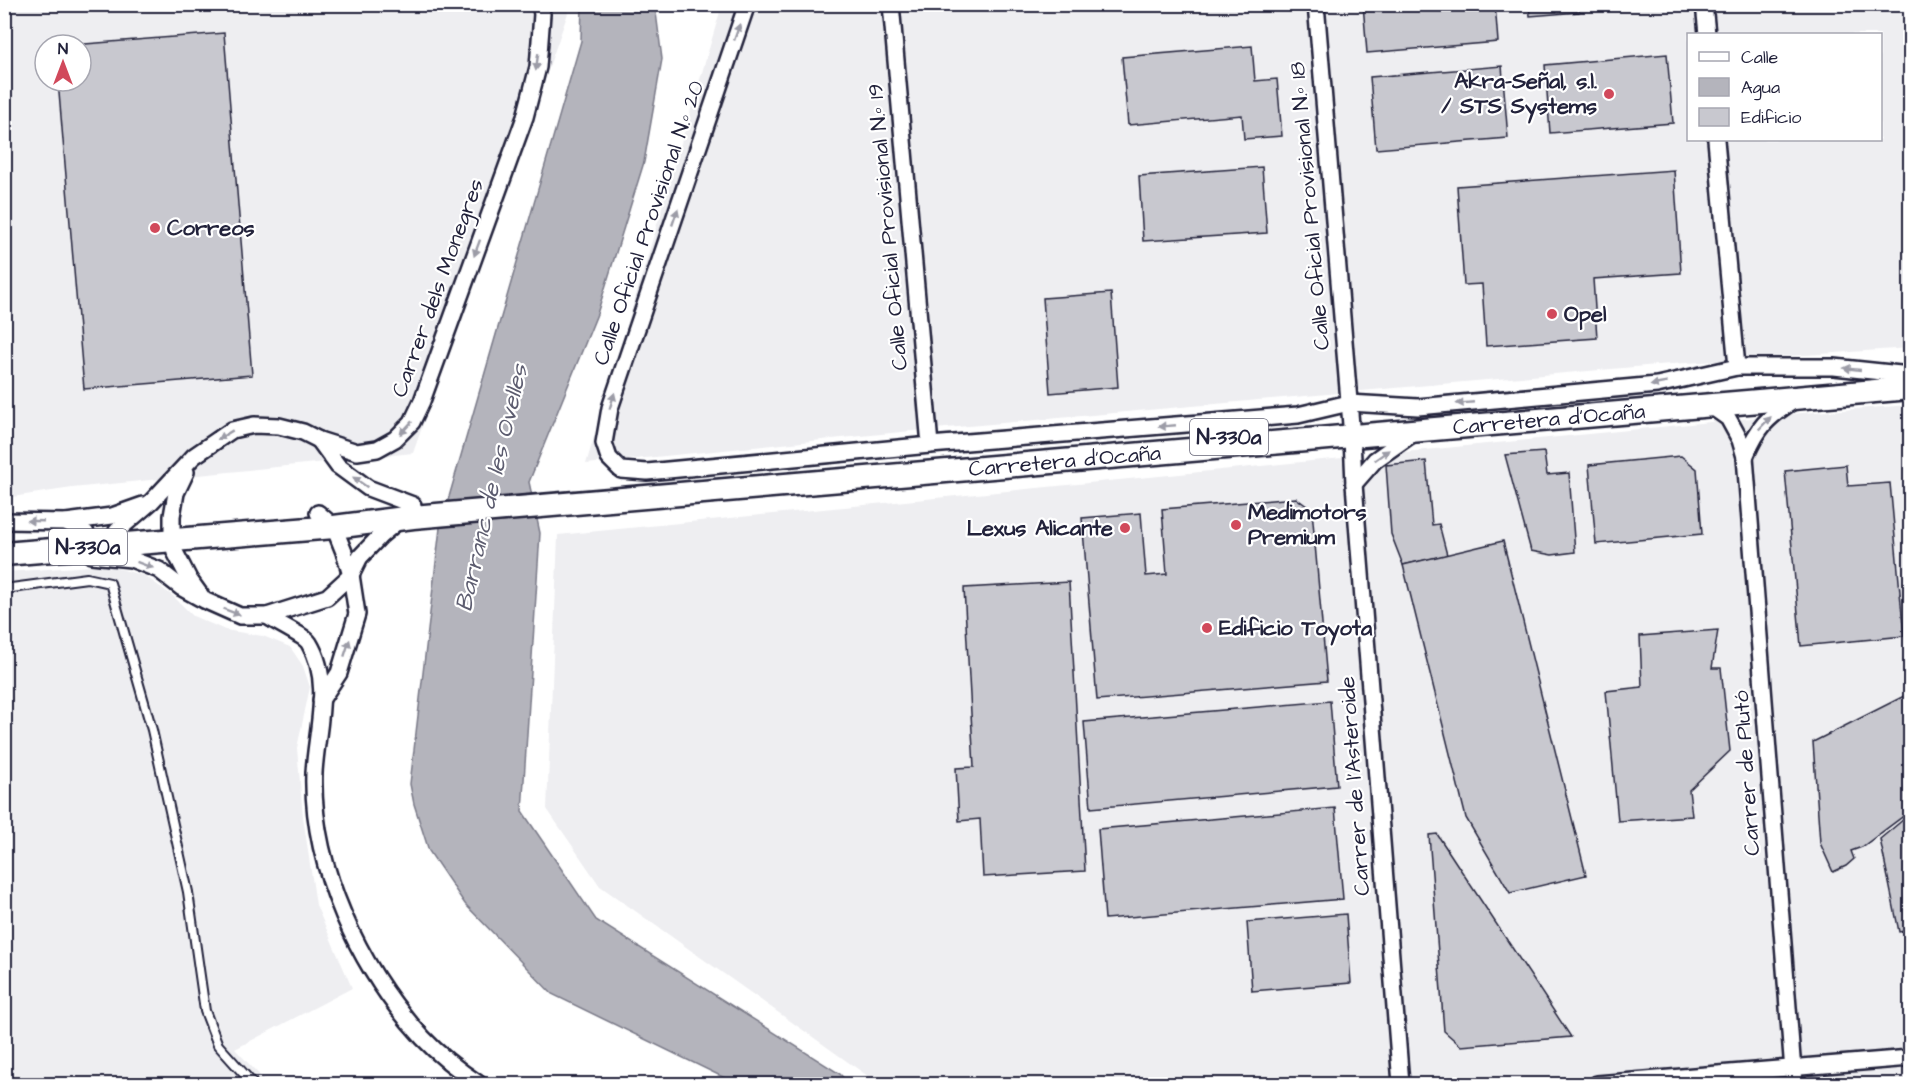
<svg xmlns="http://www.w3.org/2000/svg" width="1915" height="1089" font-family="'Architects Daughter',sans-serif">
  <rect width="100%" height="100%" fill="#fff"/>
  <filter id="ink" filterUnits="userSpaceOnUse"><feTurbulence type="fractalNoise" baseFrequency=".0167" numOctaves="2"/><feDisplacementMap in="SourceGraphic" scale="12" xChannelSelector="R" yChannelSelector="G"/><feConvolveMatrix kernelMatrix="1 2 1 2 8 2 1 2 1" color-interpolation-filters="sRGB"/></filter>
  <g filter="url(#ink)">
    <!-- built -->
    <g fill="#eeeef1" fill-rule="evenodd">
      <path d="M 4,5 L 567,5 L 568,13 L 413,453 L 72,488 L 5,498 ZM 45,45 L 81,45 L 81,81 L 45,81 Z"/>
      <path d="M 722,5 L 1910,5 L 1910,348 L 1657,365 L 1395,388 L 901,432 L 586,464 ZM 1688,34 L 1880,34 L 1880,140 L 1688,140 Z"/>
      <polygon points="1910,405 1910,1084 879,1084 600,886 547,809 558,535 1802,413"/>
      <polygon points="106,565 145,576 173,596 193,616 225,630 263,636 290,647 303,666 310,687 297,748 303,817 316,905 352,988 235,1049 268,1084 5,1084 5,572"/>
    </g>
    <!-- water -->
    <polygon fill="#b4b4bc" stroke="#7a7a88" stroke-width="1.5" points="582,5 655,5 662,59 644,162 597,314 529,482 540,533 522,811 596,920 840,1074 849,1084 737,1084 552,994 465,904 429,851 414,804 410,784 440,528 581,41"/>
    <!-- building -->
    <g fill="#c8c8cf" stroke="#22223b" stroke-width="1.5">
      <polygon points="1363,4 1495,4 1498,42 1367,53"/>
      <polygon points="1529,4 1579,4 1579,12 1530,16"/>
      <polygon points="224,33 252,375 84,389 58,81 81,81 81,45 72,45"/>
      <polygon points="1252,46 1255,81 1277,79 1282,136 1244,139 1242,115 1128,125 1122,57"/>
      <polygon points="1667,54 1673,123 1550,133 1545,65"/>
      <polygon points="1502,66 1508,138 1376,149 1370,77"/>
      <polygon points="1262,167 1267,233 1143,241 1139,176"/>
      <polygon points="1674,170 1681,273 1593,279 1597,338 1486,346 1482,284 1464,285 1457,186"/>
      <polygon points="1111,293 1118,387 1050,393 1043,298"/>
      <polygon points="1544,452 1547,475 1569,473 1575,552 1552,555 1531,551 1505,455"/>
      <polygon points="1681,456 1697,469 1702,534 1596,544 1589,465"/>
      <polygon points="1426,461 1432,525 1439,524 1447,555 1403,565 1391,534 1386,465"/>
      <polygon points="1846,465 1848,486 1890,483 1904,636 1801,646 1785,471"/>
      <polygon points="1296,498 1312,510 1327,681 1097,700 1082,518 1141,513 1146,576 1167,574 1162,509"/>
      <polygon points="1503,541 1586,875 1510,893 1466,818 1403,565"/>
      <polygon points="1069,582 1085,871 983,877 980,819 959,821 956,768 974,767 964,588"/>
      <polygon points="1718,630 1712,668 1721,668 1730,751 1689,790 1692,816 1618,821 1606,691 1642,687 1640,636"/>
      <polygon points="1910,693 1910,811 1862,847 1851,851 1854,859 1846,866 1833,872 1820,843 1813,742"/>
      <polygon points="1330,701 1337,786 1091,808 1084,722"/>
      <polygon points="1335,808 1343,899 1105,919 1098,829"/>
      <polygon points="1910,814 1910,930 1899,932 1880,839"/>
      <polygon points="1437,834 1571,1037 1461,1046 1444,1031 1429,835"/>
      <polygon points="1346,914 1351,983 1252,991 1247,922"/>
    </g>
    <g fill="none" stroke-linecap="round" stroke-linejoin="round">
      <defs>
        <polyline id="lane" points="4,589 87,578 110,583 152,730 188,892 205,1011 218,1045 253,1084"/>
        <g id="street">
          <polyline points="747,4 610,408 604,443 609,458 621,470 647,472 930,445 1298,415 1349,403 1418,407 1657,385 1737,367 1834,367 1910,375"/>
          <polyline points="891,4 930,445"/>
          <polyline points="1316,4 1352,437 1354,484 1401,1084"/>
          <polyline points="1704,4 1707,34"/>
          <polyline points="1716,140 1737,367"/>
          <polyline points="1711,406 1728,418 1740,440 1745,457 1794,1084"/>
          <polyline points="319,440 338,466 368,488 413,505"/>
          <path d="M 1745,457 C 1758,427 1767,417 1795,400"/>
          <polyline points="186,472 176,493 172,516 172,539 175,552 189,579 204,600 240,616 267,616 327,597 351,575 360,557 380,536 399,520"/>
          <polyline points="1354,484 1375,460 1415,432"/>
          <polyline points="318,513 334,527 344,552 351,575 357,614 339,673 321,700"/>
          <polyline points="4,521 66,522 112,516 143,505"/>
          <polyline points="66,522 86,533"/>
          <polyline points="117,531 152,501 194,456 232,430 254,425 279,426 303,432 319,440 357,452 377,449 395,439 412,422 422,401 525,117 538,67 542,14 540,4"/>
          <polyline points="91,555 131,559 159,570 182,588 200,598"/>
          <path d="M 267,616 C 275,622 305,636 309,643 C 333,682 316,731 314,773 C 311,867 360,970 423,1038 C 438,1054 461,1072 479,1084"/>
          <polyline points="1597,1084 1910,1058"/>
        </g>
        <g id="primary">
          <path id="s1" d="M 4,554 L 334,527 L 413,517 L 1910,388"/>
        </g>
      </defs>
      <!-- lane casing -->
      <use href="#lane" stroke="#22223b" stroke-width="12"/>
      <!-- street casing -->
      <use href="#street" stroke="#22223b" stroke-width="20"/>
      <!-- primary casing -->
      <use href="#primary" stroke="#22223b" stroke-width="27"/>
      <!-- lane -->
      <use href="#lane" stroke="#fff" stroke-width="8"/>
      <!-- street -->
      <use href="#street" stroke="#fff" stroke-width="15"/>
      <!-- primary -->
      <use href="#primary" stroke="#fff" stroke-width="22"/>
    </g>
    <!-- one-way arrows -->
    <defs><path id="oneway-solid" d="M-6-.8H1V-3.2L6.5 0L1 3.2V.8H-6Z" transform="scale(1.5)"/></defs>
    <g fill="#9c9ca7">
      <use href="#oneway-solid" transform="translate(737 32) rotate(-71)"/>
      <use href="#oneway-solid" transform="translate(537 62) rotate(98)"/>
      <use href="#oneway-solid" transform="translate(675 217) rotate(-71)"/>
      <use href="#oneway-solid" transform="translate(477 248) rotate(110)"/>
      <use href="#oneway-solid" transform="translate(1852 369) rotate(-174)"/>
      <use href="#oneway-solid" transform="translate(1659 384) rotate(170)"/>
      <use href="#oneway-solid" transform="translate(612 401) rotate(-73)"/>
      <use href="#oneway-solid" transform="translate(1465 403) rotate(175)"/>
      <use href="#oneway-solid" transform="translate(1765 423) rotate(-46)"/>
      <use href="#oneway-solid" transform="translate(1167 426) rotate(175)"/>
      <use href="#oneway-solid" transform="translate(406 428) rotate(133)"/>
      <use href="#oneway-solid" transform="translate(225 435) rotate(149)"/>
      <use href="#oneway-solid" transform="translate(1382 455) rotate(-36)"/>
      <use href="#oneway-solid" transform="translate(360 482) rotate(-145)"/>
      <use href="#oneway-solid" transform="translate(35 521) rotate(-178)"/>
      <use href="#oneway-solid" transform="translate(145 565) rotate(20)"/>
      <use href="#oneway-solid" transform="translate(232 612) rotate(20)"/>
      <use href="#oneway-solid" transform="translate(347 648) rotate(-72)"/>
    </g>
  </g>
  <!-- markers -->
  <g fill="#d1495b" stroke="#fff" stroke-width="2">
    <circle cx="1609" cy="94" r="6"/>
    <circle cx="155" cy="228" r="6"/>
    <circle cx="1552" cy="314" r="6"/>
    <circle cx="1236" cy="525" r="6"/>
    <circle cx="1125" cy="528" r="6"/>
    <circle cx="1207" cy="628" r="6"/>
  </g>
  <g text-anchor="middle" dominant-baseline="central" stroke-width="4.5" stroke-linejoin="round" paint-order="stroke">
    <!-- shield labels -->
    <g fill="#fff" stroke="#646476" stroke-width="1.5">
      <rect x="1190" y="419" width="78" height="36" rx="4.5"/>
      <rect x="49" y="529" width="78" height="36" rx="4.5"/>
    </g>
    <g font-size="21" font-weight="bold" fill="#22223b">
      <text x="1229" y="437">N-330a</text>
      <text x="88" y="547">N-330a</text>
    </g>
    <!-- poi labels -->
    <g font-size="22" font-weight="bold" fill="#22223b" stroke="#fff" text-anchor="start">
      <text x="1597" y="81" text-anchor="end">Akra-Señal, s.l.<tspan x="1597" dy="25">/ STS Systems</tspan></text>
      <text x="167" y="228">Correos</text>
      <text x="1564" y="314">Opel</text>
      <text x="1248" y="512">Medimotors<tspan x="1248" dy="25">Premium</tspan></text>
      <text x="1113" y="528" text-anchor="end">Lexus Alicante</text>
      <text x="1219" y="628">Edificio Toyota</text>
    </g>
    <!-- street labels -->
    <g font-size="22" fill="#22223b" stroke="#fff">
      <text transform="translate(1310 206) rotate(-95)">Calle Oficial Provisional N.º 18</text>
      <text transform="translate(649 223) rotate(-71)">Calle Oficial Provisional N.º 20</text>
      <text transform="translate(888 227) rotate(-95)">Calle Oficial Provisional N.º 19</text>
      <text transform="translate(438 288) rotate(-70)">Carrer dels Monegres</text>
      <text stroke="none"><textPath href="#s1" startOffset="1551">Carretera d'Ocaña</textPath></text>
      <text stroke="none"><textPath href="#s1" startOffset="1065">Carretera d'Ocaña</textPath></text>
      <text transform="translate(1747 773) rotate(-94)">Carrer de Plutó</text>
      <text transform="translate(1355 786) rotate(-94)">Carrer de l'Asteroide</text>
    </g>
    <!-- water labels -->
    <g font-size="24" font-style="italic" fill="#5c5c6f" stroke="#fff">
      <text transform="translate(492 488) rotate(-77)">Barranc de les Ovelles</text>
    </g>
  </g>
  <!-- margin -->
  <rect width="1915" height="1089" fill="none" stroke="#fff" stroke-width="24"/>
  <rect x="12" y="12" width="1891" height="1065" fill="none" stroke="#22223b" stroke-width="2" filter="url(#ink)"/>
  <!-- legend -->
  <rect x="1687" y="33" width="195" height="108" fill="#ffffff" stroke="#a7a7b1" stroke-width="1.5"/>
  <rect x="1699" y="52" width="30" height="9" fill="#ffffff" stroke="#a7a7b1" stroke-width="1.5"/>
  <text x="1741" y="63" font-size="18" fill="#22223b">Calle</text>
  <rect x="1699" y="78" width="30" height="18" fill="#b4b4bc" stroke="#a7a7b1" stroke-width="1.5"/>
  <text x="1741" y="93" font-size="18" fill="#22223b">Agua</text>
  <rect x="1699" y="108" width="30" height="18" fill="#c8c8cf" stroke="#a7a7b1" stroke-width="1.5"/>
  <text x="1741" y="123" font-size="18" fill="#22223b">Edificio</text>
  <!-- north arrow -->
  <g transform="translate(63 63)"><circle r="28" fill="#ffffff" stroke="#a7a7b1" stroke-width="1.5"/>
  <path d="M0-4.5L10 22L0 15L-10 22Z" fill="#d1495b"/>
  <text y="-9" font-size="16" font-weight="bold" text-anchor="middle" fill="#22223b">N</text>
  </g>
</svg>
